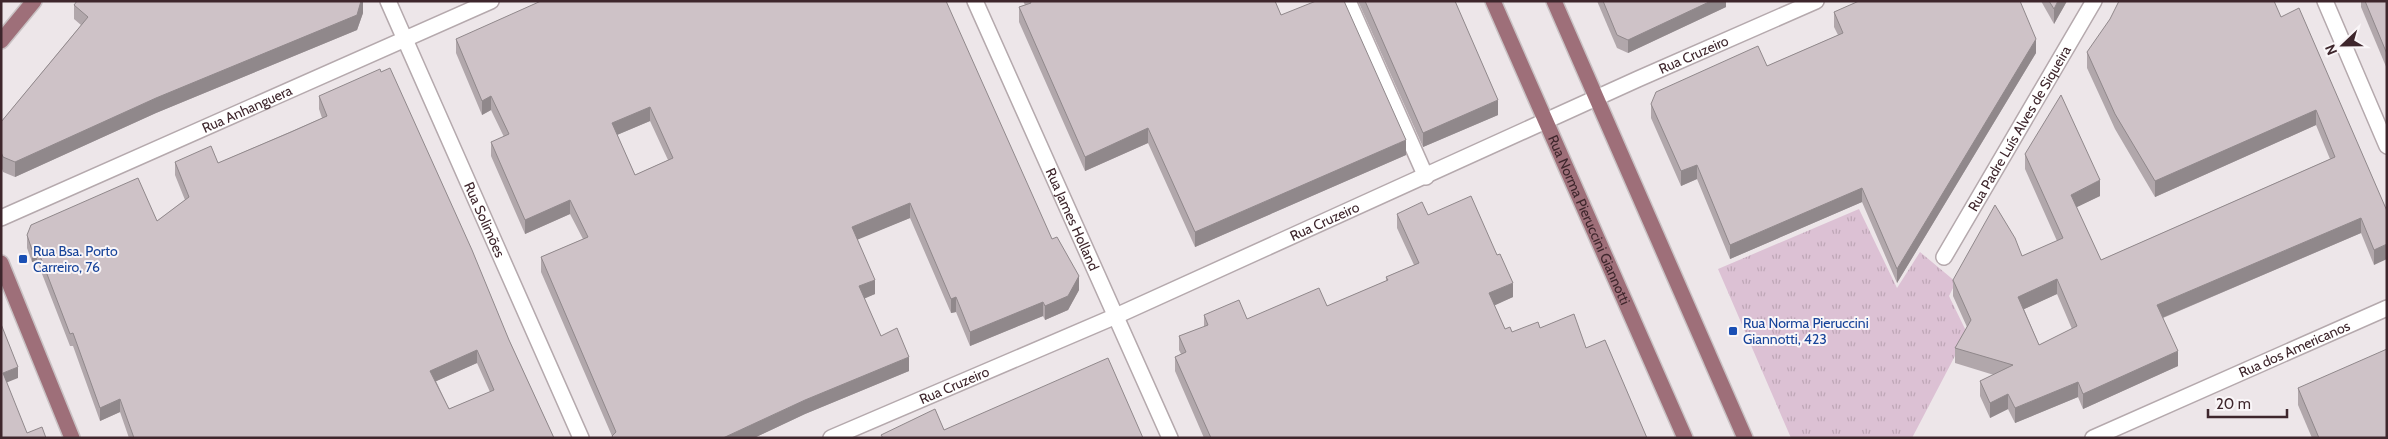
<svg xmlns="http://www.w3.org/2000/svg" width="2388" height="439" font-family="Cabin,sans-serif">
  <defs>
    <pattern id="park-tufts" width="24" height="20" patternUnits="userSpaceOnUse" patternTransform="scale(1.25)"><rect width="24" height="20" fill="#dcc1d4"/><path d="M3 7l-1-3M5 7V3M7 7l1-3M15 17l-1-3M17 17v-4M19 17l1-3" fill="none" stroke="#bea6b6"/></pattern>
  </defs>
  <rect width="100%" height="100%" fill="#ede6e9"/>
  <!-- park -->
  <polygon fill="url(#park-tufts)" points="1859,209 1897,288 1920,252 1956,282 1949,296 1967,333 1912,438 1791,438 1718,269"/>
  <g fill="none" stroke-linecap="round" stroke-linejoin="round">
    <defs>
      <g id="minor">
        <path id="s1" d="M 388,1 L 581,438"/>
        <path id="s2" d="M 975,1 L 1170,438"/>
        <polyline points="1348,1 1426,177"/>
        <polyline points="2325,1 2387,146"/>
        <path id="s3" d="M 1,218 L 491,1"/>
        <path id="s4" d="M 1944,257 L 2094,1"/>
        <path id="s5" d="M 831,438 L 1116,316 L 1638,79 L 1816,1"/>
        <path id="s6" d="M 2093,438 L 2387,308"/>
      </g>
      <g id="major">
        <path id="s7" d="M 1493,1 L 1685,438"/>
        <polyline points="1554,1 1745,438"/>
        <polyline points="1,41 34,1"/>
        <polyline points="1,263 72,438"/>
      </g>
    </defs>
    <!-- minor casing -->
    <use href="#minor" stroke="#b5a9ad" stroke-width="18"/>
    <!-- major casing -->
    <use href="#major" stroke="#c9c2c4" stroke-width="18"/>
    <!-- minor -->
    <use href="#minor" stroke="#fff" stroke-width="15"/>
    <!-- major -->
    <use href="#major" stroke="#9e6f79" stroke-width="15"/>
  </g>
  <!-- wall -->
  <g fill="#b1a7ab" fill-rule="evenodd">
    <polygon points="363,1 363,13 357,30 156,113 15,177 3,172 1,166 1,122 81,25 74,19 74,5"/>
    <polygon points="1023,1 1275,1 1281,15 1406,155 1195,247 1148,143 1085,171 1019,22 1019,7 1025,5"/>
    <polygon points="1358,1 1455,1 1498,115 1423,147"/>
    <polygon points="1597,1 1726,1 1726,7 1628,53 1617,48"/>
    <polygon points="2041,1 2067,1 2054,24"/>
    <polygon points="2361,1 2387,1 2387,69 2361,7"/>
    <polygon points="1834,12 2036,53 1897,283 1862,202 1730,259 1697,179 1681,186 1651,118 1651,104 1767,66 1838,35 1834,27"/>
    <path d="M 2281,17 L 2387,211 L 2374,265 L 2361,233 L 2163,318 L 2178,366 L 2083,409 L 2078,397 L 2015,423 L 2008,409 L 1990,418 L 1980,396 L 1980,381 L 1994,375 L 1955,363 L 1955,348 L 1967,327 L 1953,296 L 1953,280 L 2022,256 L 2057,241 L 2025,169 L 2025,154 L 2100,196 L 2076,207 L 2101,260 L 2330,159 L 2316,125 L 2155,197 L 2115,129 L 2087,68 L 2087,52 ZM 2057,294 L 2072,329 L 2039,345 L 2024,309 Z"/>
    <path d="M 456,39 L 1052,239 L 1079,290 L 1068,310 L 1045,320 L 1043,316 L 970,346 L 956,312 L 951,313 L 910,218 L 857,239 L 875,294 L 864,298 L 881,336 L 909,371 L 805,414 L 754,438 L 612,438 L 612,436 L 541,272 L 541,257 L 583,239 L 570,214 L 525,234 L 491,156 L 491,142 L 504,137 L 491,110 L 482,115 L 456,53 ZM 650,121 L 668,160 L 635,175 L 617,135 Z"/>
    <path d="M 319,96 L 509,340 L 554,438 L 129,438 L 120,412 L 100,421 L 73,346 L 70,346 L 37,261 L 32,262 L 27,248 L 27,235 L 157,221 L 185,200 L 175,175 L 175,162 L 218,163 L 322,118 L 319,109 ZM 477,363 L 490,392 L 449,409 L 436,381 Z"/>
    <polygon points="1397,214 1428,215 1513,297 1494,305 1505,329 1512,332 1540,328 1586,348 1647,438 1204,438 1175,371 1175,357 1181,354 1179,350 1179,336 1204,327 1204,315 1247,319 1327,306 1386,281 1386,277 1414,265 1397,228"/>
    <polygon points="2298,388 2387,438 2312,438 2298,405"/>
  </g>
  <!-- shaded-wall -->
  <g fill="#90888b">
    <polygon points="361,1 363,1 363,13 357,30 156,113 15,177 15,162 156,98"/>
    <polygon points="1711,1 1726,1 1726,7 1628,53 1628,40"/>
    <polygon points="2058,1 2067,1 2054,24 2054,9"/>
    <polygon points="2036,39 2036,53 1897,283 1897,269"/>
    <polygon points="491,96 491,110 482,115 482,101"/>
    <polygon points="1498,100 1498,115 1423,147 1423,133"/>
    <polygon points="650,107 650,121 612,137 612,123"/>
    <polygon points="2316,110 2316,125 2155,197 2155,181"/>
    <polygon points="1148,128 1148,143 1085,171 1085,157"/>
    <polygon points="1406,140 1406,155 1195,247 1195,232"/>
    <polygon points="1697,165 1697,179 1681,186 1681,171"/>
    <polygon points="2100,180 2100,196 2071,210 2071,195"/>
    <polygon points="1862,188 1862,202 1730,259 1730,245"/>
    <polygon points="570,200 570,214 525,234 525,220"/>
    <polygon points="910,203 910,218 852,242 852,227"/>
    <polygon points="2361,218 2361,233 2157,320 2157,305"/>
    <polygon points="2387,244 2387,259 2374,265 2374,250"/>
    <polygon points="37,248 37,261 32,262 32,250"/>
    <polygon points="1079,276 1079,290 1068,310 1045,320 1045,306"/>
    <polygon points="2057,279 2057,294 2018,312 2018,297"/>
    <polygon points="875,280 875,294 859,301 859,286"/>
    <polygon points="1513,283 1513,297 1489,308 1489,293"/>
    <polygon points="956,297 956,312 951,313 951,299"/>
    <polygon points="1043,302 1043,316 970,346 970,332"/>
    <polygon points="477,350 477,363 430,384 430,371"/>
    <polygon points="2178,351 2178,366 2083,409 2083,394"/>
    <polygon points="909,357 909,371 805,414 754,438 723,438 805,400"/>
    <polygon points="18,367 18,378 3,384 3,373"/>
    <polygon points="2078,382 2078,397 2015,423 2015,408"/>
    <polygon points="2008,394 2008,409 1990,418 1990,403"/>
    <polygon points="120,399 120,412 100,421 100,408"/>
  </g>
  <!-- building -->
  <g fill="#cec2c7" stroke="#90888b" fill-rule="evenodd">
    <polygon points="77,1 361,1 357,15 156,98 15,162 3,157 1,152 1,122 88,17 74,5"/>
    <path d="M 541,1 L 946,1 L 1052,239 L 1057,237 L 1079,276 L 1068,296 L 1045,306 L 1043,302 L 970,332 L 956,297 L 951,299 L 910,203 L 852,227 L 875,280 L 859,286 L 881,336 L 897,328 L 909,357 L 805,400 L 723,438 L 613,438 L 612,436 L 616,432 L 541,257 L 588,237 L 570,200 L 525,220 L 491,142 L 509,134 L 491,96 L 482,101 L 456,39 ZM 650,107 L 673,158 L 635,175 L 612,123 Z"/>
    <polygon points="1030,1 1275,1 1281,15 1316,1 1344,1 1406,140 1195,232 1148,128 1085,157 1019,7 1031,3"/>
    <polygon points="1365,1 1455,1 1498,100 1423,133"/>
    <polygon points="1603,1 1711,1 1628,40 1617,35"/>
    <polygon points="1859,1 2020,1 2036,39 1897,269 1862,188 1730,245 1697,165 1681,171 1651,104 1656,92 1758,46 1767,66 1843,33 1834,12"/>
    <polygon points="2049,1 2058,1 2054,9"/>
    <path d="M 2119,1 L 2274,1 L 2281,17 L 2299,8 L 2387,211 L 2387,244 L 2374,250 L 2361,218 L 2157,305 L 2178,351 L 2083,394 L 2078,382 L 2015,408 L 2008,394 L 1990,403 L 1980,381 L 2013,365 L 1955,348 L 1971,320 L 1953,280 L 1995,205 L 2015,238 L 2022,256 L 2063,238 L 2025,154 L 2061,95 L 2100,180 L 2071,195 L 2101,260 L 2335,157 L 2316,110 L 2155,181 L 2115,114 L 2087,52 L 2110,19 ZM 2057,279 L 2077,326 L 2039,345 L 2018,297 Z"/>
    <polygon points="2365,1 2387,1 2387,54"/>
    <path d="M 390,68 L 472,250 L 509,340 L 554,438 L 134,438 L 120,399 L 100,408 L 73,333 L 70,334 L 37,248 L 32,250 L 27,235 L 31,225 L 138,178 L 157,221 L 189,197 L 175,162 L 211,146 L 218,163 L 291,132 L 327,116 L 319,96 L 380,69 L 381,72 ZM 477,350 L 494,390 L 449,409 L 430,371 Z"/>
    <polygon points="1471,196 1497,255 1500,254 1513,283 1489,293 1505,329 1510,327 1512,332 1538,322 1540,328 1574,314 1586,348 1605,340 1647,438 1211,438 1175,357 1186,352 1179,336 1208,325 1204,315 1239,300 1247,319 1319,288 1327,306 1388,280 1386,277 1419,263 1397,214 1422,202 1428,215"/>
    <polygon points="1,324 18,367 3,373 27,433 42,427 46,438 1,438"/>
    <polygon points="2387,349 2387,438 2319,438 2298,388"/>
    <polygon points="1108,358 1143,438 883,438 881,435 935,409 944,430"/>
  </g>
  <!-- markers -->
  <g fill="#1a4fb4" stroke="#faf6f8" stroke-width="2">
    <rect x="18" y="254" width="10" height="10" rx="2.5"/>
    <rect x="1728" y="326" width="10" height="10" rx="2.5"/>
  </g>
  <g text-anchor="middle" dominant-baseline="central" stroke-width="4" stroke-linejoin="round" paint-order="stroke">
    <!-- street labels -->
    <g font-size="14" fill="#3e262c" stroke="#faf6f8">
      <text stroke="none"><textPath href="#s5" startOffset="944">Rua Cruzeiro</textPath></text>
      <text stroke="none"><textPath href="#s3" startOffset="269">Rua Anhanguera</textPath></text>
      <text stroke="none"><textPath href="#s4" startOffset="149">Rua Padre Luís Alves de Siqueira</textPath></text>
      <text stroke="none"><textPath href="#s2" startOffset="239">Rua James Holland</textPath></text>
      <text stroke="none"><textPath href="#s7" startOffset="239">Rua Norma Pieruccini Giannotti</textPath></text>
      <text stroke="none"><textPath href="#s1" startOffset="239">Rua Solimões</textPath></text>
      <text stroke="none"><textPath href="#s5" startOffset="539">Rua Cruzeiro</textPath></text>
      <text stroke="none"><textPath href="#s6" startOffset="220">Rua dos Americanos</textPath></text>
      <text stroke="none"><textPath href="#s5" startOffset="134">Rua Cruzeiro</textPath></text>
    </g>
    <!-- transit labels -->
    <g font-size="14" fill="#164399" stroke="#faf6f8" text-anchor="start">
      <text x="33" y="251">Rua Bsa. Porto<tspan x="33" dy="16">Carreiro, 76</tspan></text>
      <text x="1743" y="323">Rua Norma Pieruccini<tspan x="1743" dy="16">Giannotti, 423</tspan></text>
    </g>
  </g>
  <!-- border -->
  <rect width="2388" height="439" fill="none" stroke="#3e262c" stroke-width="5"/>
  <!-- north arrow -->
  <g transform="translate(2343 45) rotate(248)" stroke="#faf6f8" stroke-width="4" paint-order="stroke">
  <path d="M0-4L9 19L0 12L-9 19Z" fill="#3e262c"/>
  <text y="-8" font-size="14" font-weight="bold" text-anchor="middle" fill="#3e262c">N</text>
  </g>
  <!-- scale -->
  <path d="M2208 409v8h79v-8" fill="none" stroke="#3e262c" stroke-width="2.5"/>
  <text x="2216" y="409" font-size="15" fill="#3e262c" stroke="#faf6f8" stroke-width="4" paint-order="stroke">20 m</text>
</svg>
